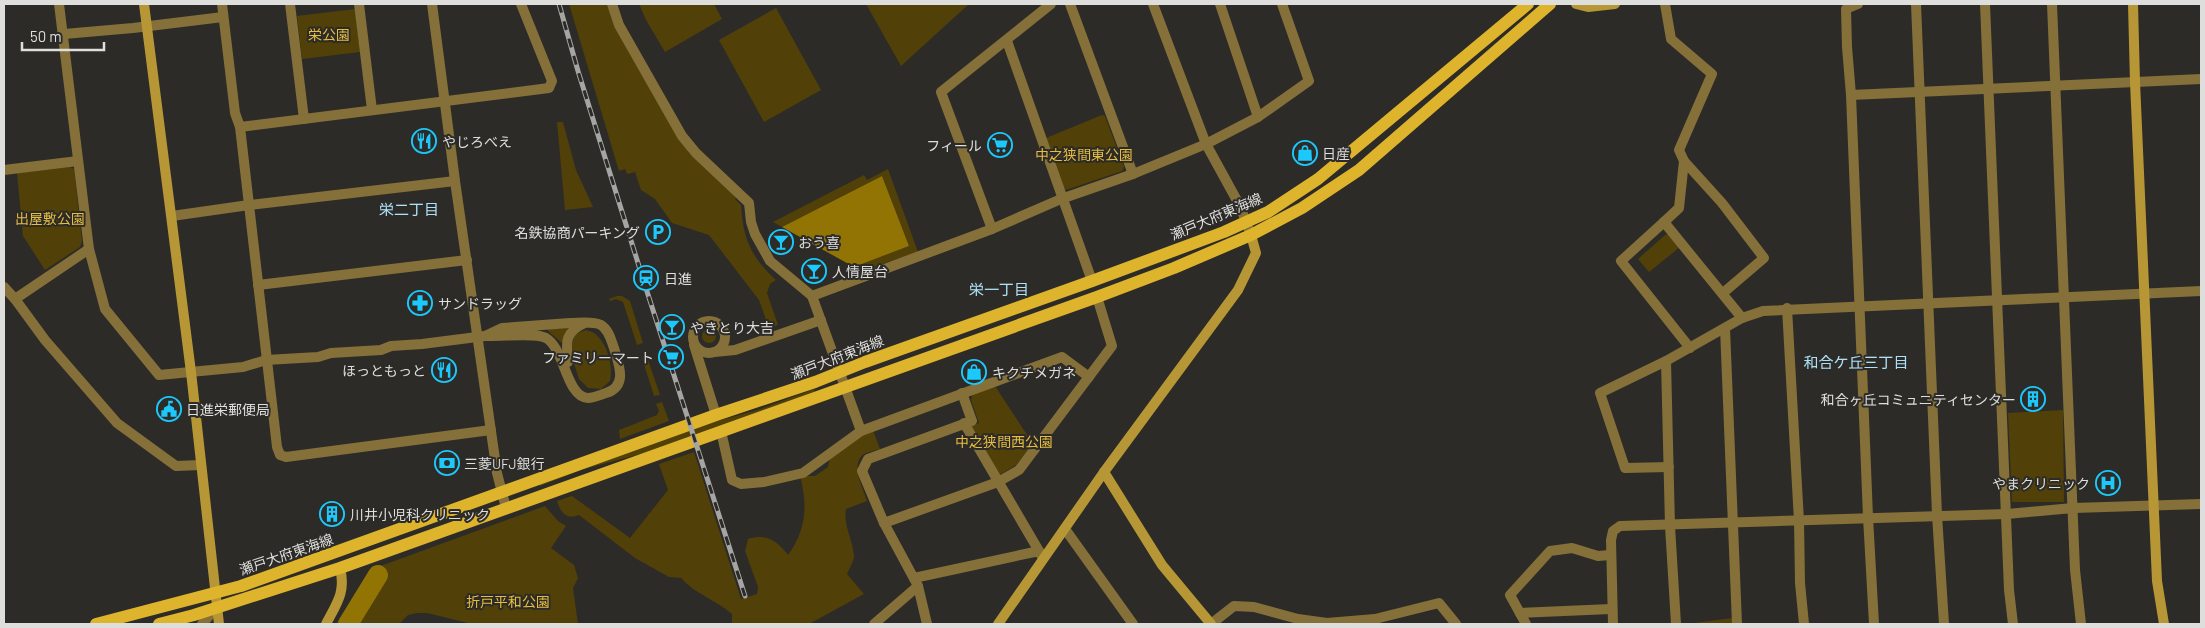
<svg xmlns="http://www.w3.org/2000/svg" width="2205" height="628" font-family="Barlow,'Noto Sans JP',sans-serif">
  <rect width="100%" height="100%" fill="#2c2b28"/>
  <!-- green -->
  <g fill="#514007">
    <path d="M 569,4 L 608,4 L 677,133 L 737,196 L 735,199 L 741,205 C 743,239 751,257 776,280 L 770,284 L 767,293 L 778,325 L 769,328 L 759,300 L 709,235 L 672,223 L 655,199 L 641,190 L 635,172 L 627,174 L 625,169 L 619,171 Z"/>
    <polygon points="639,4 714,4 722,19 665,52 646,20"/>
    <polygon points="866,4 969,4 901,66"/>
    <polygon points="776,8 821,90 764,122 719,40"/>
    <polygon points="355,9 360,52 302,59 297,16"/>
    <polygon points="1102,115 1105,116 1124,167 1122,171 1066,190 1062,187 1046,138"/>
    <polygon points="557,122 563,122 576,170 593,207 565,210"/>
    <polygon points="70,167 74,169 82,241 80,247 45,270 23,236 17,173"/>
    <polygon points="888,169 918,252 861,271 854,267 909,246 882,176 782,227 773,222 864,175 867,180"/>
    <polygon points="1669,234 1680,247 1649,272 1638,259 1665,235"/>
    <polygon points="617,296 622,296 630,301 643,343 637,345 623,302 616,299 610,301 609,299"/>
    <circle cx="709" cy="336" r="7"/>
    <polygon points="548,329 568,328 569,329 562,343 548,331"/>
    <path d="M 586,330 C 605,333 614,364 610,381 L 601,389 L 588,388 L 579,379 L 570,351 L 575,334 Z"/>
    <polygon points="647,357 660,395 654,396 642,358"/>
    <polygon points="995,386 1033,444 1016,465 998,476 969,427 979,423 971,400 973,394"/>
    <polygon points="814,389 815,392 652,451 584,469 540,486 539,484 710,423 761,409"/>
    <polygon points="662,402 669,421 620,439 619,430 657,415 659,411 656,404"/>
    <polygon points="2063,410 2064,502 2012,502 2008,413"/>
    <path d="M 873,430 L 880,449 C 875,450 869,452 864,454 C 850,464 863,488 867,501 L 846,509 C 843,525 853,540 854,556 C 854,561 849,569 847,574 L 864,594 L 809,624 L 732,624 L 732,614 C 716,600 695,594 681,578 L 669,577 L 635,558 L 579,515 C 566,520 561,513 557,501 L 572,496 L 630,538 L 668,490 L 659,464 L 694,452 L 741,599 L 757,594 L 758,587 L 745,551 L 748,539 C 766,533 777,541 788,555 C 806,530 808,506 800,476 L 815,476 L 828,467 L 830,457 L 862,435 Z"/>
    <polygon points="545,506 558,521 566,526 551,548 574,565 578,578 573,588 578,624 472,624 427,613 417,613 408,615 399,624 352,624 382,577 376,573 359,599 354,595 368,573 375,568"/>
    <polygon points="346,609 351,612 344,624 336,624"/>
    <polygon points="1733,618 1734,624 1686,624"/>
  </g>
  <!-- water -->
  <polygon fill="#927405" points="882,176 909,246 854,267 782,227"/>
  <g fill="none" stroke-linecap="round" stroke-linejoin="round">
    <!-- river -->
    <polyline stroke="#927405" stroke-width="20" points="348,624 378,575"/>
    <!-- street -->
    <g stroke="#847038" stroke-width="10">
      <polyline points="59,4 89,249 105,309 159,375 243,367 266,360 318,357 331,353 381,350 391,346 422,344 485,336"/>
      <polyline points="222,4 235,113 240,127 277,447 280,455 286,457 491,430"/>
      <polyline points="290,4 304,119"/>
      <polyline points="359,4 372,110"/>
      <polyline points="432,4 455,181 497,473 506,508"/>
      <polyline points="612,4 619,25 682,136 696,153 749,203 751,222 755,234 770,261 812,296 861,431"/>
      <polyline points="1070,4 1133,174"/>
      <polyline points="1153,4 1206,144 1240,206 1251,235"/>
      <polyline points="1220,4 1258,117"/>
      <polyline points="1665,4 1671,39 1712,74 1679,150 1684,161 1722,203 1764,258 1723,293"/>
      <polyline points="1858,4 1846,9 1847,47 1851,95 1868,517 1874,624"/>
      <polyline points="1916,4 1937,515 1944,624"/>
      <polyline points="1985,4 2009,590 2013,624"/>
      <polyline points="2052,4 2075,570 2081,624"/>
      <polyline points="64,34 133,28 223,17"/>
      <polyline points="1007,41 1092,281"/>
      <polyline points="1851,95 2201,79"/>
      <polyline points="240,127 549,88 552,81 521,4"/>
      <polyline points="1684,161 1679,208 1664,222 1742,318"/>
      <polyline points="4,170 78,161"/>
      <polyline points="172,216 249,205 455,181"/>
      <polyline points="1664,222 1621,261 1690,348"/>
      <polyline points="992,229 941,92 1051,4"/>
      <polyline points="258,285 467,260"/>
      <polyline points="4,287 15,299 45,340 117,423 176,466 201,465"/>
      <polyline points="812,296 992,229 1061,199 1133,174 1206,144 1258,117 1309,81 1282,4"/>
      <polyline points="15,299 89,249"/>
      <polyline points="1787,308 1799,521 1800,583 1804,624"/>
      <circle cx="709" cy="337" r="16"/>
      <path d="M 570,323 C 579,323 593,321 601,325 C 609,330 611,340 614,348 C 619,365 628,386 606,393 C 600,395 594,398 588,398 C 566,397 565,349 546,338 C 535,332 500,337 485,336 L 502,328 Z"/>
      <polyline points="1725,328 1737,624"/>
      <polyline points="694,345 716,415"/>
      <polyline points="714,352 735,350 821,320"/>
      <polyline points="1666,361 1670,526 1676,624"/>
      <path d="M 568,362 C 566,343 564,332 585,323"/>
      <polyline points="964,423 1039,551"/>
      <polyline points="721,431 732,480 741,484 764,482 803,473 861,431 1062,357 1089,377"/>
      <polyline points="1669,467 1625,468 1600,393 1666,361 1742,318 1763,311 2201,291"/>
      <polyline points="884,523 998,482 1019,470 1112,346 1097,297"/>
      <polyline points="1065,529 1133,624"/>
      <polyline points="914,578 1039,551 1041,555"/>
      <polyline points="1520,613 1611,609"/>
      <polyline points="202,624 216,608"/>
      <polyline points="874,624 918,586"/>
      <polyline points="927,624 918,586 884,523 862,471 868,459 972,421 962,393"/>
      <polyline points="1211,624 1234,606 1254,607 1298,619 1327,623 1375,619 1439,603 1456,624"/>
      <polyline points="1526,624 1510,595 1550,551 1572,548 1598,556 1610,555"/>
      <polyline points="1613,624 1611,540 1613,531 1620,526 2007,514 2073,508 2201,504"/>
    </g>
    <!-- secondary -->
    <g stroke="#b79735" stroke-width="10">
      <polyline points="144,4 191,372 219,624"/>
      <polyline points="1576,4 1588,7 1615,4"/>
      <polyline points="2133,4 2135,82 2157,581 2164,624"/>
      <polyline points="1104,472 1162,565 1211,624"/>
      <path d="M 326,624 C 337,603 346,592 340,568"/>
      <polyline points="998,624 1104,472 1238,290 1256,253 1251,235"/>
    </g>
    <!-- primary -->
    <g stroke="#deb42c" stroke-width="12">
      <polyline points="96,624 241,586 716,415 815,382 865,362 1092,281 1224,232 1268,212 1318,179 1528,4"/>
      <polyline points="159,624 194,615 340,568 1097,297 1174,268 1251,235 1302,208 1359,170 1550,4"/>
    </g>
    <defs>
      <polyline id="rail" points="559,4 578,71 643,279 745,596"/>
    </defs>
    <!-- rail casing -->
    <use href="#rail" stroke="#a5a5a3" stroke-width="5"/>
    <!-- rail -->
    <use href="#rail" stroke="#2c2b28" stroke-width="3" stroke-dasharray="9" stroke-linecap="butt"/>
  </g>
  <!-- icons -->
  <defs>
    <symbol id="restaurant-ring" viewBox="-11 -11 22 22"><circle r="9.5" fill="#2c2b28" stroke="#1cc9fc" stroke-width="1.5"/><path d="M-5-6h1v4h1v-4h1v4h1v-4h1v5L-1.5 .5V6h-2V.5L-5-1ZM5-6V6H3V1.5H1.5Q1.5-4 5-6Z" fill="#1cc9fc"/></symbol>
    <symbol id="supermarket-ring" viewBox="-11 -11 22 22"><circle r="9.5" fill="#2c2b28" stroke="#1cc9fc" stroke-width="1.5"/><path d="M-6-5.5h2.5l.6 2H6L4.5 2H-2.5L-4.4-4H-6ZM-1.5 3.2a1.3 1.3 0 1 0 .1 0ZM3 3.2a1.3 1.3 0 1 0 .1 0Z" fill="#1cc9fc"/></symbol>
    <symbol id="shop-ring" viewBox="-11 -11 22 22"><circle r="9.5" fill="#2c2b28" stroke="#1cc9fc" stroke-width="1.5"/><path d="M-5-2.5h2.3a2.7 3.5 0 0 1 5.4 0H5L5.5 6h-11ZM-1.5-2.5h3a1.5 2.3 0 0 0-3 0Z" fill="#1cc9fc"/></symbol>
    <symbol id="parking-ring" viewBox="-11 -11 22 22"><circle r="9.5" fill="#2c2b28" stroke="#1cc9fc" stroke-width="1.5"/><path d="M-3.5-5.5H1a3.5 3.5 0 0 1 0 7H-1V5.5H-3.5ZM-1-3.4V-.6H.8a1.4 1.4 0 0 0 0-2.8Z" fill="#1cc9fc"/></symbol>
    <symbol id="bar-ring" viewBox="-11 -11 22 22"><circle r="9.5" fill="#2c2b28" stroke="#1cc9fc" stroke-width="1.5"/><path d="M-6-5H6L.8 .8V4.5H3.5V6h-7V4.5H-.8V.8Z" fill="#1cc9fc"/></symbol>
    <symbol id="station-ring" viewBox="-11 -11 22 22"><circle r="9.5" fill="#2c2b28" stroke="#1cc9fc" stroke-width="1.5"/><path d="M-3-6H3Q5-6 5-4V2Q5 4 3 4L4.5 6H3L1.5 4h-3L-3 6H-4.5L-3 4Q-5 4-5 2V-4Q-5-6-3-6ZM-3.5-4v3h7v-3ZM-3.5 1v1.5H-2V1ZM2 1v1.5H3.5V1Z" fill="#1cc9fc"/></symbol>
    <symbol id="pharmacy-ring" viewBox="-11 -11 22 22"><circle r="9.5" fill="#2c2b28" stroke="#1cc9fc" stroke-width="1.5"/><path d="M-2-6h4v4h4v4h-4v4h-4v-4h-4v-4h4Z" fill="#1cc9fc"/></symbol>
    <symbol id="building-ring" viewBox="-11 -11 22 22"><circle r="9.5" fill="#2c2b28" stroke="#1cc9fc" stroke-width="1.5"/><path d="M-4-6H4V6H1V3H-1V6H-4ZM-2.5-4.3h1.7v1.8h-1.7ZM.8-4.3h1.7v1.8H.8ZM-2.5-1h1.7V.8h-1.7ZM.8-1h1.7V.8H.8Z" fill="#1cc9fc"/></symbol>
    <symbol id="civic-ring" viewBox="-11 -11 22 22"><circle r="9.5" fill="#2c2b28" stroke="#1cc9fc" stroke-width="1.5"/><path d="M-.6-6.5H3V-4.5H.6V-3L4-1V1h2V6H-6V1h2V-1L-.6-3ZM-1.2 2.5V6h2.4V2.5Z" fill="#1cc9fc"/></symbol>
    <symbol id="bank-ring" viewBox="-11 -11 22 22"><circle r="9.5" fill="#2c2b28" stroke="#1cc9fc" stroke-width="1.5"/><path d="M-6-4H6V4H-6ZM0-2.3a2.3 2.3 0 1 0 0 4.6a2.3 2.3 0 1 0 0-4.6Z" fill="#1cc9fc"/></symbol>
    <symbol id="hospital-ring" viewBox="-11 -11 22 22"><circle r="9.5" fill="#2c2b28" stroke="#1cc9fc" stroke-width="1.5"/><path d="M-5-5h3v3.5h4V-5h3V5h-3V1.5h-4V5h-3Z" fill="#1cc9fc"/></symbol>
  </defs>
  <g fill-rule="evenodd">
    <use href="#restaurant-ring" x="410" y="127" width="28" height="28"/>
    <use href="#supermarket-ring" x="986" y="131" width="28" height="28"/>
    <use href="#shop-ring" x="1291" y="139" width="28" height="28"/>
    <use href="#parking-ring" x="644" y="218" width="28" height="28"/>
    <use href="#bar-ring" x="767" y="228" width="28" height="28"/>
    <use href="#bar-ring" x="800" y="257" width="28" height="28"/>
    <use href="#station-ring" x="632" y="264" width="28" height="28"/>
    <use href="#pharmacy-ring" x="406" y="289" width="28" height="28"/>
    <use href="#bar-ring" x="658" y="313" width="28" height="28"/>
    <use href="#supermarket-ring" x="657" y="343" width="28" height="28"/>
    <use href="#restaurant-ring" x="430" y="356" width="28" height="28"/>
    <use href="#shop-ring" x="960" y="358" width="28" height="28"/>
    <use href="#building-ring" x="2019" y="385" width="28" height="28"/>
    <use href="#civic-ring" x="155" y="395" width="28" height="28"/>
    <use href="#bank-ring" x="433" y="449" width="28" height="28"/>
    <use href="#hospital-ring" x="2094" y="469" width="28" height="28"/>
    <use href="#building-ring" x="318" y="500" width="28" height="28"/>
  </g>
  <g text-anchor="middle" dominant-baseline="central" stroke-width="4" stroke-linejoin="round" paint-order="stroke">
    <!-- park labels -->
    <g font-size="14" fill="#e6bd3f" stroke="#2c2b28">
      <text x="329" y="34">栄公園</text>
      <text x="1084" y="154">中之狭間東公園</text>
      <text x="50" y="218">出屋敷公園</text>
      <text x="1004" y="441">中之狭間西公園</text>
      <text x="508" y="601">折戸平和公園</text>
    </g>
    <!-- poi labels -->
    <g font-size="14" fill="#dededc" stroke="#2c2b28" text-anchor="start">
      <text x="442" y="141">やじろべえ</text>
      <text x="982" y="145" text-anchor="end">フィール</text>
      <text x="1322" y="153">日産</text>
      <text x="640" y="232" text-anchor="end">名鉄協商パーキング</text>
      <text x="798" y="242">おう喜</text>
      <text x="832" y="271">人情屋台</text>
      <text x="664" y="278">日進</text>
      <text x="438" y="303">サンドラッグ</text>
      <text x="690" y="327">やきとり大吉</text>
      <text x="654" y="357" text-anchor="end">ファミリーマート</text>
      <text x="426" y="370" text-anchor="end">ほっともっと</text>
      <text x="992" y="372">キクチメガネ</text>
      <text x="2016" y="399" text-anchor="end">和合ヶ丘コミュニティセンター</text>
      <text x="186" y="409">日進栄郵便局</text>
      <text x="464" y="463">三菱UFJ銀行</text>
      <text x="2090" y="483" text-anchor="end">やまクリニック</text>
      <text x="350" y="514">川井小児科クリニック</text>
    </g>
    <!-- street labels -->
    <g font-size="14" fill="#dededc" stroke="#2c2b28">
      <text transform="translate(1216 216) rotate(-23)">瀬戸大府東海線</text>
      <text transform="translate(837 357) rotate(-21)">瀬戸大府東海線</text>
      <text transform="translate(286 554) rotate(-19)">瀬戸大府東海線</text>
    </g>
    <!-- neighbourhood labels -->
    <g font-size="15" fill="#aee1f7" stroke="#2c2b28">
      <text x="409" y="209">栄二丁目</text>
      <text x="999" y="289">栄一丁目</text>
      <text x="1856" y="362">和合ケ丘三丁目</text>
    </g>
  </g>
  <!-- border -->
  <rect width="2205" height="628" fill="none" stroke="#dededc" stroke-width="10"/>
  <!-- scale -->
  <path d="M22 42v8h82v-8" fill="none" stroke="#dededc" stroke-width="2.5"/>
  <text x="30" y="42" font-size="15" fill="#dededc" stroke="#2c2b28" stroke-width="4" paint-order="stroke">50 m</text>
</svg>
